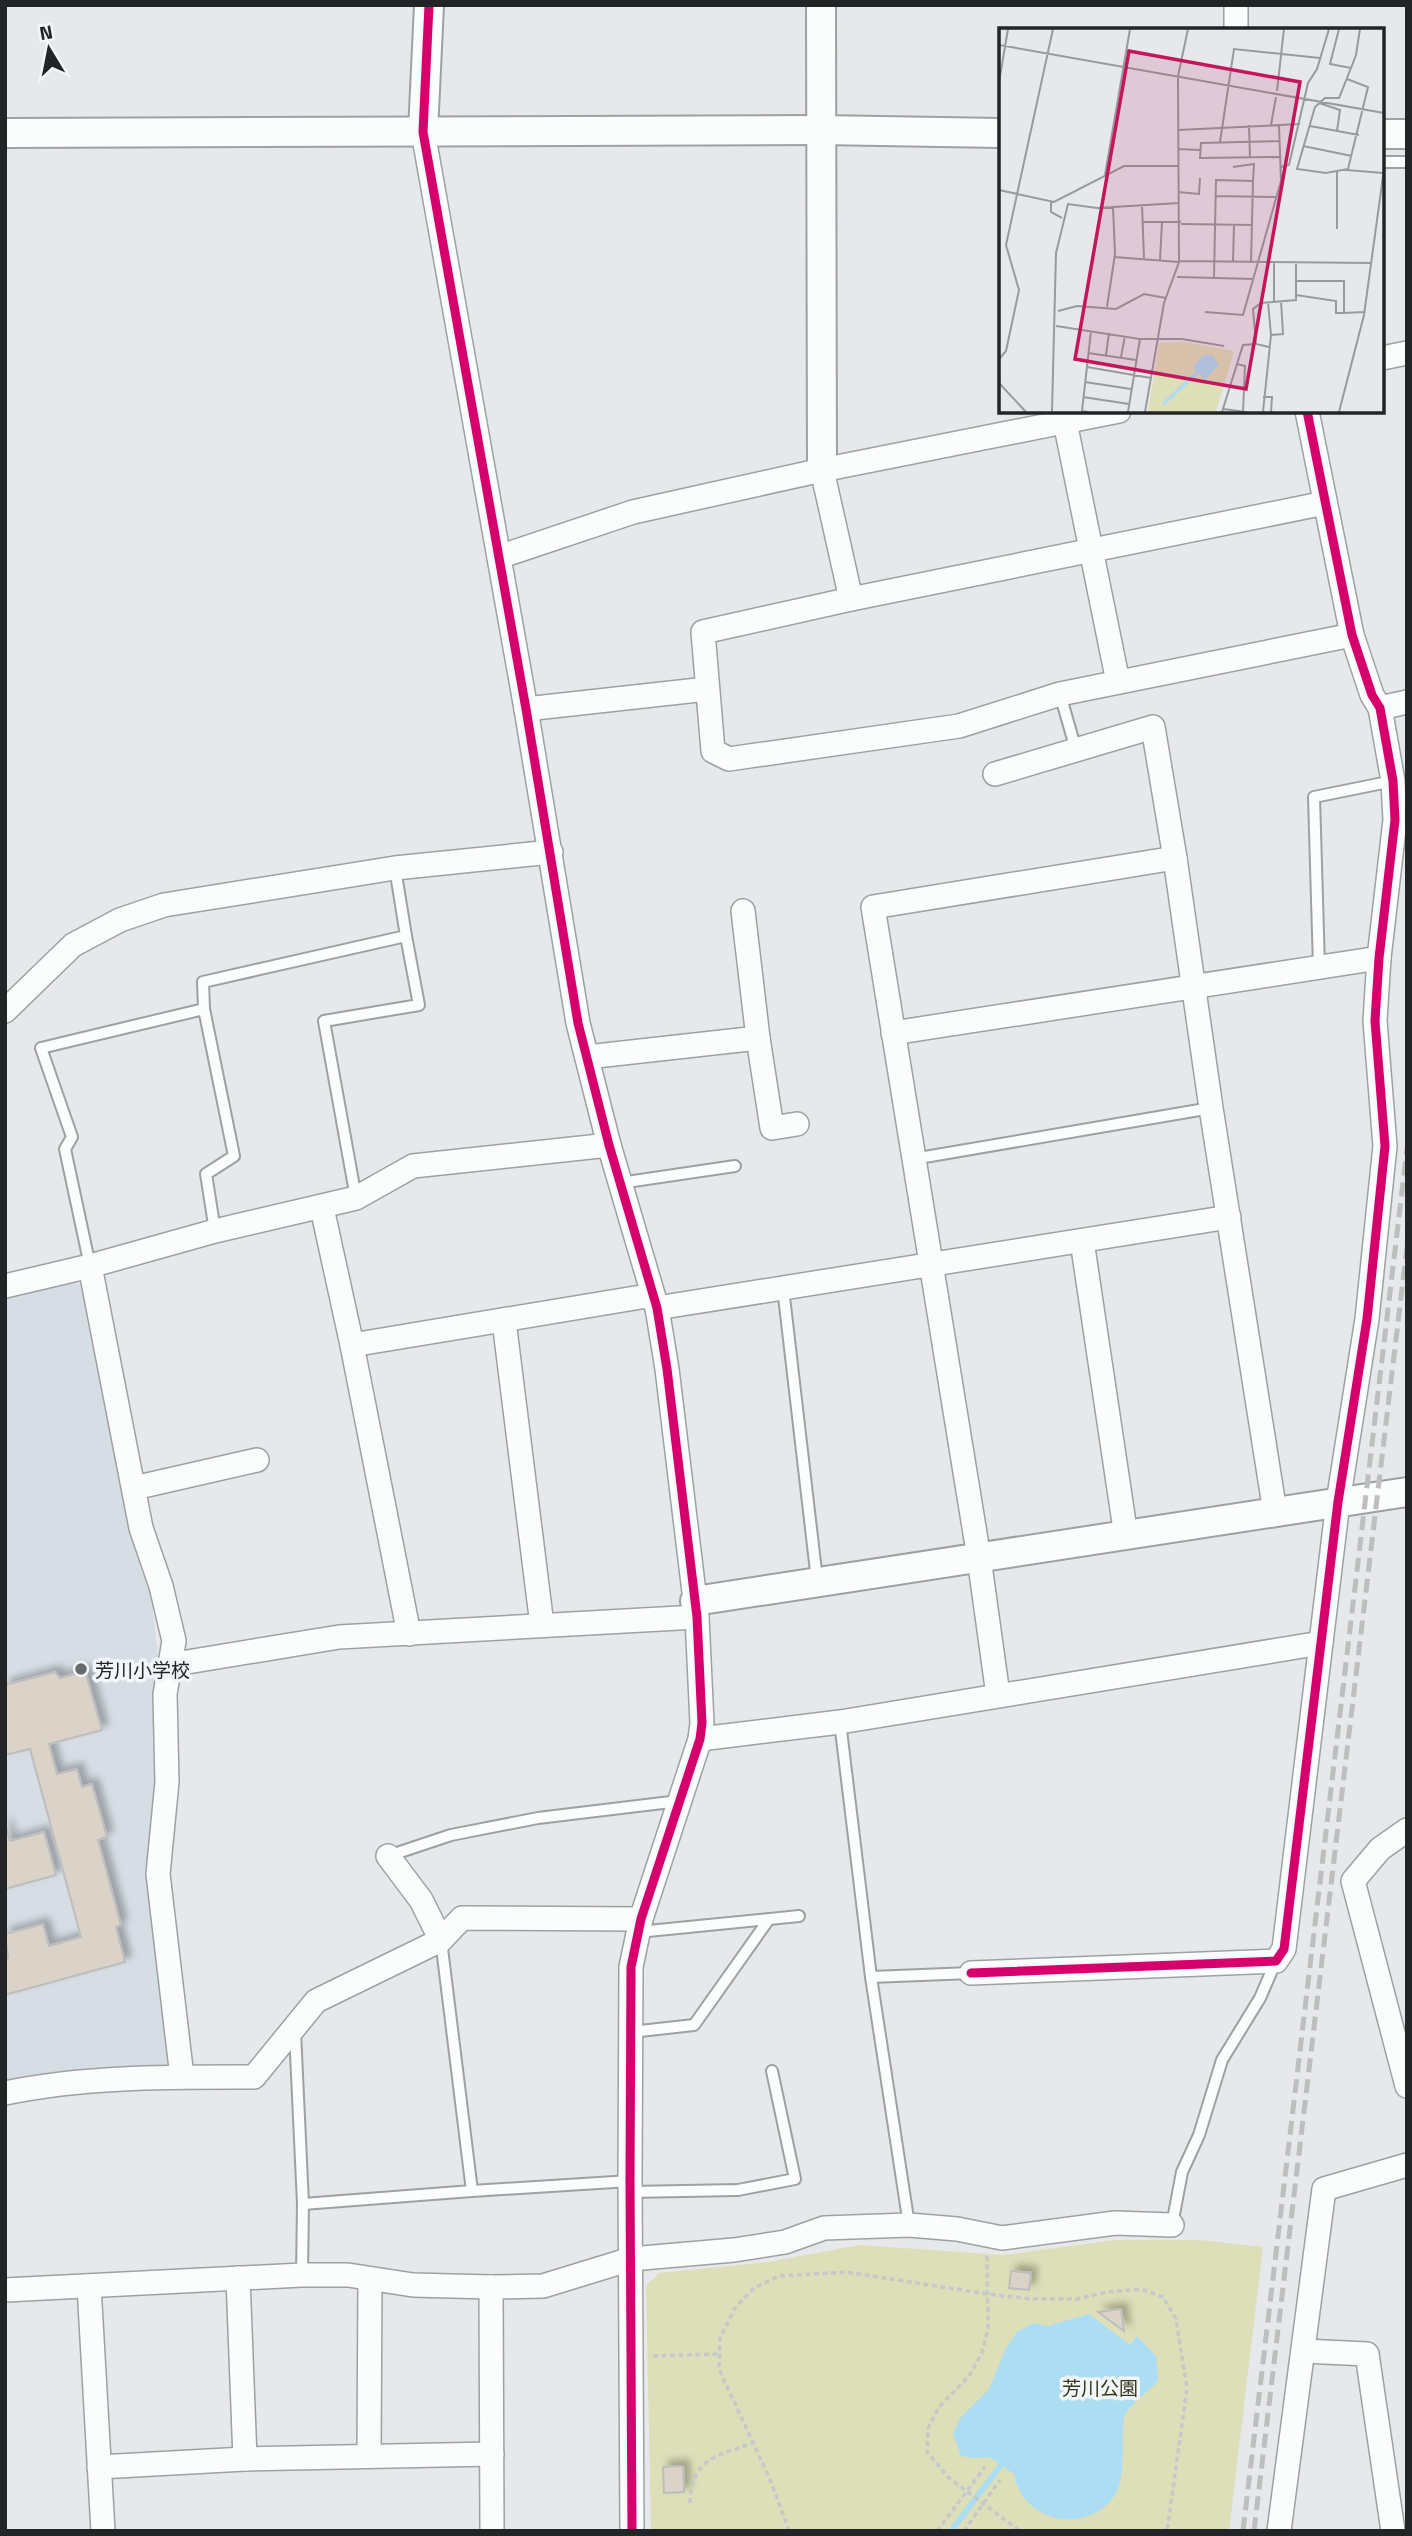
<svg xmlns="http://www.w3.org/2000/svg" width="1412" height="2536" font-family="'Titillium Web','Noto Sans JP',sans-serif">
  <defs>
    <filter id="shadow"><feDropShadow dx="6" dy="-6" stdDeviation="3.5" flood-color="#0004"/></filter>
  </defs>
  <rect width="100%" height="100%" fill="#e6e8eb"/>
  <!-- built -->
  <polygon fill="#d6dde5" points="71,1280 81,1285 140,1568 151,1595 158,1656 157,1683 171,2065 163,2068 59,2071 5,2083 5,1294"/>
  <!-- green -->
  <polygon fill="#dcdfb8" points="1115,2240 1199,2240 1263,2247 1229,2531 651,2531 646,2286 659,2273 768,2262 860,2245 1002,2255"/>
  <!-- water -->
  <path fill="#adddf2" d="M 1089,2314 L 1130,2345 L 1137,2336 L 1156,2356 L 1158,2380 C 1149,2393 1133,2400 1125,2415 C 1123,2419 1123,2426 1123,2431 C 1122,2452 1125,2477 1115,2495 C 1088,2536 1022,2523 1014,2474 L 989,2457 L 975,2458 L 961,2456 L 953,2434 L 960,2418 L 989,2389 L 1006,2348 L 1017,2332 L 1034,2323 L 1048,2326 Z"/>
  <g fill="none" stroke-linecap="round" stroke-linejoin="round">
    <!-- stream -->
    <polyline stroke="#adddf2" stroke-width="6" points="951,2531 1001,2465"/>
  </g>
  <!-- building -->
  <g fill="#dbd3c7" stroke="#bdbdbd" stroke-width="2" filter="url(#shadow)">
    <polygon points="85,1671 102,1730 49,1744 57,1774 77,1769 82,1787 92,1784 107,1837 98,1840 121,1925 116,1927 125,1962 5,1995 5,1959 8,1958 5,1934 43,1924 49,1946 81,1937 30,1749 5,1755 5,1685 55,1672 60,1678"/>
    <polygon points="5,1823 10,1841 44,1832 56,1875 5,1889"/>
    <polygon points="1011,2271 1031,2273 1029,2290 1009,2288"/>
    <polygon points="1121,2309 1124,2331 1098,2312"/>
    <polygon points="683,2466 684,2492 664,2493 663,2467"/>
  </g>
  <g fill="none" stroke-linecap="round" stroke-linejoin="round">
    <defs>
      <g id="service">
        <polyline points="1382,162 1407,162"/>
        <polyline points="1060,694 1076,750"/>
        <polyline points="1319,967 1314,797 1393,781"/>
        <polyline points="913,1159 1211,1108"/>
        <polyline points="620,1183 735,1166"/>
        <polyline points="356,1198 324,1021 419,1005 406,936"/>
        <polyline points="215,1231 206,1174 234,1156 204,1009 203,982 406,936 395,868"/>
        <polyline points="90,1266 65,1149 72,1137 41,1048 204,1009"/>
        <polyline points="783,1288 817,1580"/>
        <polyline points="840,1722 871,1977 971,1973"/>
        <polyline points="388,1856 451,1835 538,1818 679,1801"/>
        <polyline points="638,1932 799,1916"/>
        <polyline points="871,1977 909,2225"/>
        <polyline points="295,2032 303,2204 302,2275"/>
        <polyline points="631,2032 694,2025 769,1919"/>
        <polyline points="472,2191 630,2181"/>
        <polyline points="630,2192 738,2190 795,2179 772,2071"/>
        <polyline points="303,2204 472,2191 441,1940"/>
        <polyline points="1172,2225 1182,2172 1199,2135 1222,2060 1260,1998 1276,1961"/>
      </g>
      <g id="minor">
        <polyline points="1236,30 1236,5"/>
        <polyline points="423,132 526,709 578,1023 609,1145 657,1308 667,1369 697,1617 702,1723 700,1739 641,1919 631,1967 630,2181 632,2531"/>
        <polyline points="1382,358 1407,353"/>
        <polyline points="1065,422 1118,682"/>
        <polyline points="822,470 851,599"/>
        <polyline points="1325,503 851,599 703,632 713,751 729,759 959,726 1060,694 1352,635"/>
        <polyline points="499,557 633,512 822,470 1119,411"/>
        <polyline points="1380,708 1407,702"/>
        <polyline points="526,709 707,689"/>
        <polyline points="995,774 1153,727 1175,858"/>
        <polyline points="5,1011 73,945 120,920 164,905 395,868 551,852"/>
        <polyline points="893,1033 1379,958"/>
        <polyline points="758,1038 772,1128 797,1124"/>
        <polyline points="587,1057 758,1038 743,911"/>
        <polyline points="322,1208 352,1345 409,1634"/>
        <polyline points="1082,1241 1126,1536"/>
        <polyline points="90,1266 141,1528 161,1586 174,1641 165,1694 167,1782 158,1874 182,2077"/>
        <polyline points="5,1286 90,1266 215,1231 356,1198 413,1166 609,1145"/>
        <polyline points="657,1308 1229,1217"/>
        <polyline points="504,1321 542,1625"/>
        <polyline points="352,1345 653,1295"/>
        <polyline points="134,1488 257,1460"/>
        <polyline points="169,1665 339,1637 697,1617"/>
        <polyline points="998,1695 979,1558 873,907 1175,858 1211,1108 1275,1512"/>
        <polyline points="700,1739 840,1722 1321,1643"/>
        <polyline points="1407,1830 1380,1849 1353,1881 1407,2086"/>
        <polyline points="388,1856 421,1900 441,1940"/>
        <polyline points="971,1973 1276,1961 1284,1949 1338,1502 1367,1319 1385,1146 1375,1021 1379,958 1395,820 1393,781 1380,708 1372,695 1352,635 1307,411"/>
        <path d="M 5,2093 C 86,2076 172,2077 254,2077 L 316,2001 L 441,1940 L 462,1918 L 641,1919"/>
        <polyline points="238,2278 245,2459"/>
        <polyline points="89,2286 103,2531"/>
        <polyline points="491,2287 543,2286 631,2259 734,2250 785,2242 824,2228 909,2225 957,2229 1002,2238 1115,2223 1172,2225"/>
        <polyline points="5,2290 302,2275 348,2275 413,2285 491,2287 492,2531"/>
        <polyline points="1303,2351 1367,2354 1393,2531"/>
        <polyline points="369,2456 370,2279"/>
        <polyline points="99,2467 245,2459 492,2454"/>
        <polyline points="1279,2531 1324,2189 1407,2165"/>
      </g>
      <g id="tertiary">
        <polyline points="821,5 822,470"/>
        <polyline points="423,132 429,5"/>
        <polyline points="5,133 820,130 1001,133"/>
        <polyline points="1382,134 1407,134"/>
        <polyline points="695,1601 1407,1492"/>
      </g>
    </defs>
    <!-- service casing -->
    <use href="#service" stroke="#9ea0a2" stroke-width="14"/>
    <!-- minor casing -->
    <use href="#minor" stroke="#9ea0a2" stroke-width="26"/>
    <!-- tertiary casing -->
    <use href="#tertiary" stroke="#9ea0a2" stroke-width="32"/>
    <!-- path -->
    <g stroke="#c6c8ca" stroke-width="3.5" stroke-dasharray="5 3.5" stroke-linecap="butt">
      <polyline points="987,2256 988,2328 982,2353 969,2376 939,2407 928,2428 927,2452 949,2478 1020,2531"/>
      <polyline points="653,2356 719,2354"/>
      <path d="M 690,2503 C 692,2457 716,2457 752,2443"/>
      <polyline points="789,2531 772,2484 719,2369 720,2338 735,2308 754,2288 779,2276 847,2272 987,2294 1032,2299 1077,2299 1108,2292 1141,2289 1163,2297 1176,2319 1187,2389 1167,2531"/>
      <polyline points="937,2531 985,2467"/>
      <polyline points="964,2531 1000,2480"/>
    </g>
    <!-- service -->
    <use href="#service" stroke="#fbfcfc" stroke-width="10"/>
    <!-- minor -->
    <use href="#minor" stroke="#fbfcfc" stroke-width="23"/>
    <!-- tertiary -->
    <use href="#tertiary" stroke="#fbfcfc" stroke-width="28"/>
    <!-- rail -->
    <g stroke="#bdbebe" stroke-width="5" stroke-dasharray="14 7" stroke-linecap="butt">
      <polyline points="1243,2531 1407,1149"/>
      <polyline points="1254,2531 1407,1247"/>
    </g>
    <defs>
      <g id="cycleway">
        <polyline points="429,5 423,132 526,709 578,1023 609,1145 657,1308 667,1369 697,1617 702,1723 700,1739 641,1919 631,1967 630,2181 632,2531"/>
        <polyline points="971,1973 1276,1961 1284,1949 1338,1502 1367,1319 1385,1146 1375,1021 1379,958 1395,820 1393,781 1380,708 1372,695 1352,635 1307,411"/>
      </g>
    </defs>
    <!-- cycleway casing -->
    <use href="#cycleway" stroke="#f1f6fb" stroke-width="13"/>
    <!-- cycleway -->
    <use href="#cycleway" stroke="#d6006c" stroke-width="9"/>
  </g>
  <!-- markers -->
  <circle fill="#67696b" stroke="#f1f6fb" stroke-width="2.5" cx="81" cy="1669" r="7"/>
  <g text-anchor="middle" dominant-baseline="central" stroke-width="7" stroke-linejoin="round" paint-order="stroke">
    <!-- poi labels -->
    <g font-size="19" fill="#222426" stroke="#f1f6fb" text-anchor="start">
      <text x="95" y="1669">芳川小学校</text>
    </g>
    <!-- park labels -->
    <g font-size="19" fill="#363716" stroke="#f1f6fb">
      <text x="1100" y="2387">芳川公園</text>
    </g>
  </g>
  <!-- overview -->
  <g transform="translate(999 28)">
    <rect width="385" height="385" fill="#e6e8eb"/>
    <path d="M 186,314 L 235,323 L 217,384 L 149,384 L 160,315 Z" fill="#dcdfb8"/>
    <path d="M 213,327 L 220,337 L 206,352 L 194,339 L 204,328 Z" fill="#adddf2"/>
    <path fill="none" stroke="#adddf2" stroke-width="3.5" d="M 164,376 L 199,344"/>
    <path fill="none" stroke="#989a9c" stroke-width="2" d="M 340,1 L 331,36 L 352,40M 0,17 L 385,85M 348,51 L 369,59 L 349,141 L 327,145 L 298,141 L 316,79 L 326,70 L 340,70 L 352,40 L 357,27 L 361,1M 0,54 L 9,1M 278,63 L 285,1M 320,75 L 341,82 L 338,103M 250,97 L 251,130M 272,97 L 277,69M 311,98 L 360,107M 179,102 L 301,96M 280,113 L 202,115 L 201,130 L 281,129M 221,114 L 235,21 L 321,30M 304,118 L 353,128M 179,121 L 201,122M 234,139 L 255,136 L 254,153M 282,139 L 290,137 L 309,55 L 318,41 L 330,1M 348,142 L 384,145M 338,144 L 338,201M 106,147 L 131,1M 0,162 L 55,174 L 125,138 L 179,138M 179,164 L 200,166 L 201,150M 216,168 L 277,169M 52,174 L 52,184 L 63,190M 143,177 L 145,230M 144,194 L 182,194M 182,196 L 253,197M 115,229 L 180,234M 161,232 L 163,194M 180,233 L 372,235M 234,234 L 235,197M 275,235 L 275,273M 178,249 L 255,251M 215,250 L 217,152 L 254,153 L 252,234M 297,253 L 345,253 L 345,285 L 365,284M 297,267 L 337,273 L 337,285 L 345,285M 108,279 L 116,226 L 114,179M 59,283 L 78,278 L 117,281 L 145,266 L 167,270M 206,284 L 244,287 L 282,153 L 280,97M 57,298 L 141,311 L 129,384M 272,307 L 284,306 L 282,273M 141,311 L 183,311 L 225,318M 270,319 L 257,316 L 254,281 L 262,275 L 297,272 L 297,236M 89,325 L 137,332M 107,327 L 110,305M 122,329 L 126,308M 0,331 L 7,323 L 20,262 L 7,217 L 54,1M 238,336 L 246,338 L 244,384M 88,339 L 152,350M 86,354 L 132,361M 0,355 L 27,384M 84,369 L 130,376M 264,369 L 273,369 L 272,384M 224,381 L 248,384M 53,384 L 57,225 L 69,176 L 98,180 L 180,175M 89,384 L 83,383 L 92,303M 146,384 L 165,275 L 180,234 L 179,48 L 189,1M 223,384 L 244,317 L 257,316M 264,384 L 272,307 L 269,274M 340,384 L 365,287 L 385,141"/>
    <path fill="#c2185b" fill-opacity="0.15" stroke="#c2185b" stroke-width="3.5" d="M 130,23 L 301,54 L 247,361 L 76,331 Z"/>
    <rect width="385" height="385" fill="none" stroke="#222426" stroke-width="3.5"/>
  </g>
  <!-- border -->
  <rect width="1412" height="2536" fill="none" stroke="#222426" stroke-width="14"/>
  <!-- north arrow -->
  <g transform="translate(49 49) rotate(350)" stroke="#f1f6fb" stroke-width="5" paint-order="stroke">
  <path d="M0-5L12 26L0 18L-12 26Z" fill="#222426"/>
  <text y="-10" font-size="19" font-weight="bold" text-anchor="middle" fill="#222426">N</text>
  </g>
</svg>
